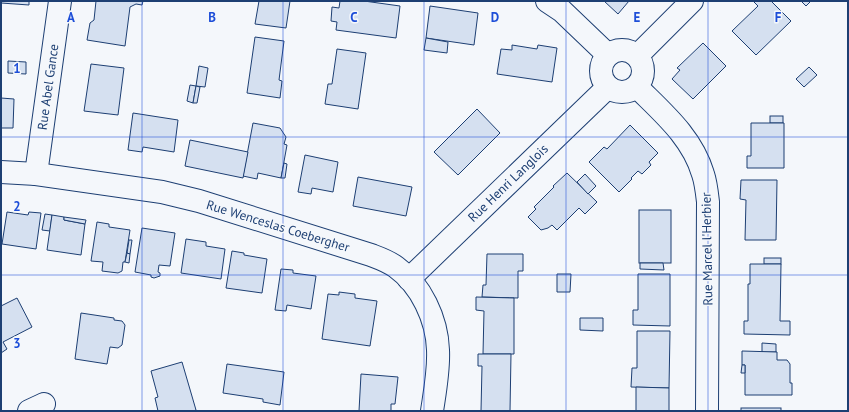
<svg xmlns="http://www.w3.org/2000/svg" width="849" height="412" font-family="'PT Sans',sans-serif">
  <rect width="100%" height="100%" fill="#f4f7fb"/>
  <!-- building -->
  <g fill="#d5e0f0" stroke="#1d3f73">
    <polygon points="1,1 29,1 29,5 1,3"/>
    <polygon points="96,1 143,1 142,5 136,4 130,7 125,46 87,40 90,23 94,20"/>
    <polygon points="259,1 290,1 286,28 255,24"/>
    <polygon points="340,1 364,1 400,6 396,38 336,30 337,22 331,21 332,7 339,8"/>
    <polygon points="604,1 629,1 618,14"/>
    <polygon points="755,1 771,1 791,21 756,55 732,31 758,6 754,2"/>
    <polygon points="801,1 811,1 806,6"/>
    <polygon points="430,6 478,13 474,45 426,38"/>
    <polygon points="255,37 284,41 279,80 282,81 280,98 247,93"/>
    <polygon points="426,38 448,42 447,53 424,50"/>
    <polygon points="703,43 726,66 693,99 672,79 680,70 677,68"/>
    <polygon points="512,45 537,49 538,45 557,48 552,82 497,74 501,49 512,50"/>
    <polygon points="337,49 366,53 358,109 325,104 328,84 332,84"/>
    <polygon points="8,61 26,62 26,74 8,73"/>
    <polygon points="91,64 124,68 118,115 84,111"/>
    <polygon points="199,66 208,68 205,87 196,86"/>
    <polygon points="809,67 817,75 804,87 796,79"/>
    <polygon points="190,85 196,86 193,103 187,101"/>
    <polygon points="196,86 200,87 197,103 193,103"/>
    <polygon points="1,98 14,99 13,128 1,128"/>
    <polygon points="477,109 500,133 458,175 434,152"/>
    <polygon points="133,113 178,120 174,152 143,147 142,152 128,150"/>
    <rect x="770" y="116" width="13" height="7"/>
    <polygon points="253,123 280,128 286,137 284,144 287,145 281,178 258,173 257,179 243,176"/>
    <polygon points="751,123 784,123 784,168 747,168 747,156 751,156"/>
    <polygon points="630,125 658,153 649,162 651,165 642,174 638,171 631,178 632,179 619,192 589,162 604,147 607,149"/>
    <polygon points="190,140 248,152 243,178 185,166"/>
    <polygon points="305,155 338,162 333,192 312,188 311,194 298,192"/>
    <polygon points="284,163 287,164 285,178 281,178"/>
    <polygon points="567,173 597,202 585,214 579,208 557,230 552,225 548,228 541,230 528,217 536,209 534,207 554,187 553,186"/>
    <polygon points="585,174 596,186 588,194 577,182"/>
    <polygon points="358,177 412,187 406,216 353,206"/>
    <polygon points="741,180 777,180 776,240 745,240 746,200 740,199"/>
    <rect x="639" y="210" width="32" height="53"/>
    <polygon points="7,212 28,215 29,212 41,213 36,249 2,244"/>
    <polygon points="45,214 52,215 50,231 42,230"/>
    <polygon points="52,215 64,217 64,220 85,224 81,255 47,250"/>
    <polygon points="64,217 86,220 85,224 64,220"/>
    <polygon points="97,222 109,224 109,227 130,230 125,262 123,262 122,271 118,273 102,271 103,262 91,261"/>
    <polygon points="142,228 175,233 170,266 159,265 158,272 160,273 160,276 154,278 151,277 151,275 135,272"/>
    <polygon points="186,239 206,242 206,246 225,249 221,279 181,273"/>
    <polygon points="129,240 132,240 130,254 127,253"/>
    <polygon points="232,251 244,253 244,255 267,259 262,293 226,288"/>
    <polygon points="127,253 130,254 129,263 125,262"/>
    <polygon points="487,254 523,254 523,271 518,271 518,298 482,297 483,285 486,285"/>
    <rect x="764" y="258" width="17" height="6"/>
    <polygon points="640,263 663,263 664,270 640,269"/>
    <polygon points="750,264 781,264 780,321 790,321 790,335 744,334 744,321 748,321 748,284 750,284"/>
    <polygon points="281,269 293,270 293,273 316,276 311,309 287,305 286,311 275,310"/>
    <polygon points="557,274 571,274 570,292 557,292"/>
    <polygon points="638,274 670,274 670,326 633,325 633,310 638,310"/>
    <polygon points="339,292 355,294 355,298 377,301 370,346 322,339 328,294 339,295"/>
    <polygon points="476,297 514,298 514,354 483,354 484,311 476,310"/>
    <polygon points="17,298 32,327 3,342 7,349 1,353 1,306"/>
    <polygon points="81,313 114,318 114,320 122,321 125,325 122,345 118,348 110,347 107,364 75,359"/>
    <polygon points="580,318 603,318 603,331 580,330"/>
    <polygon points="637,331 670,331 669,388 631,387 632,368 637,368"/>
    <polygon points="762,343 776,344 776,352 762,352"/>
    <polygon points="742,351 777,352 777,360 787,360 790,364 790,383 792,383 792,395 745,395 745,365 742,365"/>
    <polygon points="478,354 511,354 510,411 481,411 482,366 478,366"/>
    <polygon points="182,362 196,410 194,411 158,411 155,398 158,397 151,371"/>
    <polygon points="227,364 284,372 280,405 263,402 263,399 223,393"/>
    <polygon points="742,365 745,365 745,373 741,373"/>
    <polygon points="361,374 398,377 395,404 391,404 391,411 359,411"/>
    <polygon points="636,387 669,388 669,411 636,411"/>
    <rect x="741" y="408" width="40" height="3"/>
  </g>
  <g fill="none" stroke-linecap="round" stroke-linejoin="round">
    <defs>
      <g id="minor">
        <polyline points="547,1 562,11 608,55"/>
        <circle cx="622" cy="71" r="21"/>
        <polyline points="637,56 692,1"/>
        <path d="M 637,87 C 663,113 692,137 703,174 C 706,183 707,193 708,202 L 707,411"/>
        <path d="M 1,172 L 36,174 L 162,192 L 199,201 L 371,255 C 379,258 388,261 396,267 C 421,285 437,319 438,350 C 439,370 435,391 432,411"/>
        <polyline points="36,174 60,1"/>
        <polyline points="409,279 608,87"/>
        <polyline points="29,411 44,404"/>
      </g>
    </defs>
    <!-- minor casing -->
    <use href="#minor" stroke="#1d3f73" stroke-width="24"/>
    <!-- minor -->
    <use href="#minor" stroke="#f4f7fb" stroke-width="22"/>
  </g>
  <!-- grid -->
  <path fill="none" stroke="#1d4ed8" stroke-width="1" stroke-opacity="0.55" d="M 142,1 L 142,411M 283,1 L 283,411M 424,1 L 424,411M 566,1 L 566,411M 708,1 L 708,411M 1,137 L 848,137M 1,275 L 848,275"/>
  <g text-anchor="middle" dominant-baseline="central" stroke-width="3" stroke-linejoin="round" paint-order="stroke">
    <!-- street labels -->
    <g font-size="13" fill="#1d3f73" stroke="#f4f7fb">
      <text transform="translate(48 87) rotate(-82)">Rue Abel Gance</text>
      <text transform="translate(508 183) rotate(-44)">Rue Henri Langlois</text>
      <text transform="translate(278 226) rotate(17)">Rue Wenceslas Coebergher</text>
      <text transform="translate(707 249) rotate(-91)">Rue Marcel l'Herbier</text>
    </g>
  </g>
  <g font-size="13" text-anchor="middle" font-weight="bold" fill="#1d4ed8" stroke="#f4f7fb" stroke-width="3" stroke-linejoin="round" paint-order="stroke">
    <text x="71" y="22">A</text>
    <text x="212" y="22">B</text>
    <text x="354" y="22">C</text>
    <text x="495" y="22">D</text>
    <text x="637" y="22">E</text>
    <text x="778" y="22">F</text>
    <text x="17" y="73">1</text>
    <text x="17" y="211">2</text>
    <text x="17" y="348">3</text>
  </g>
  <!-- border -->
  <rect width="849" height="412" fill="none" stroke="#1d3f73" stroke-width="4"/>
</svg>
